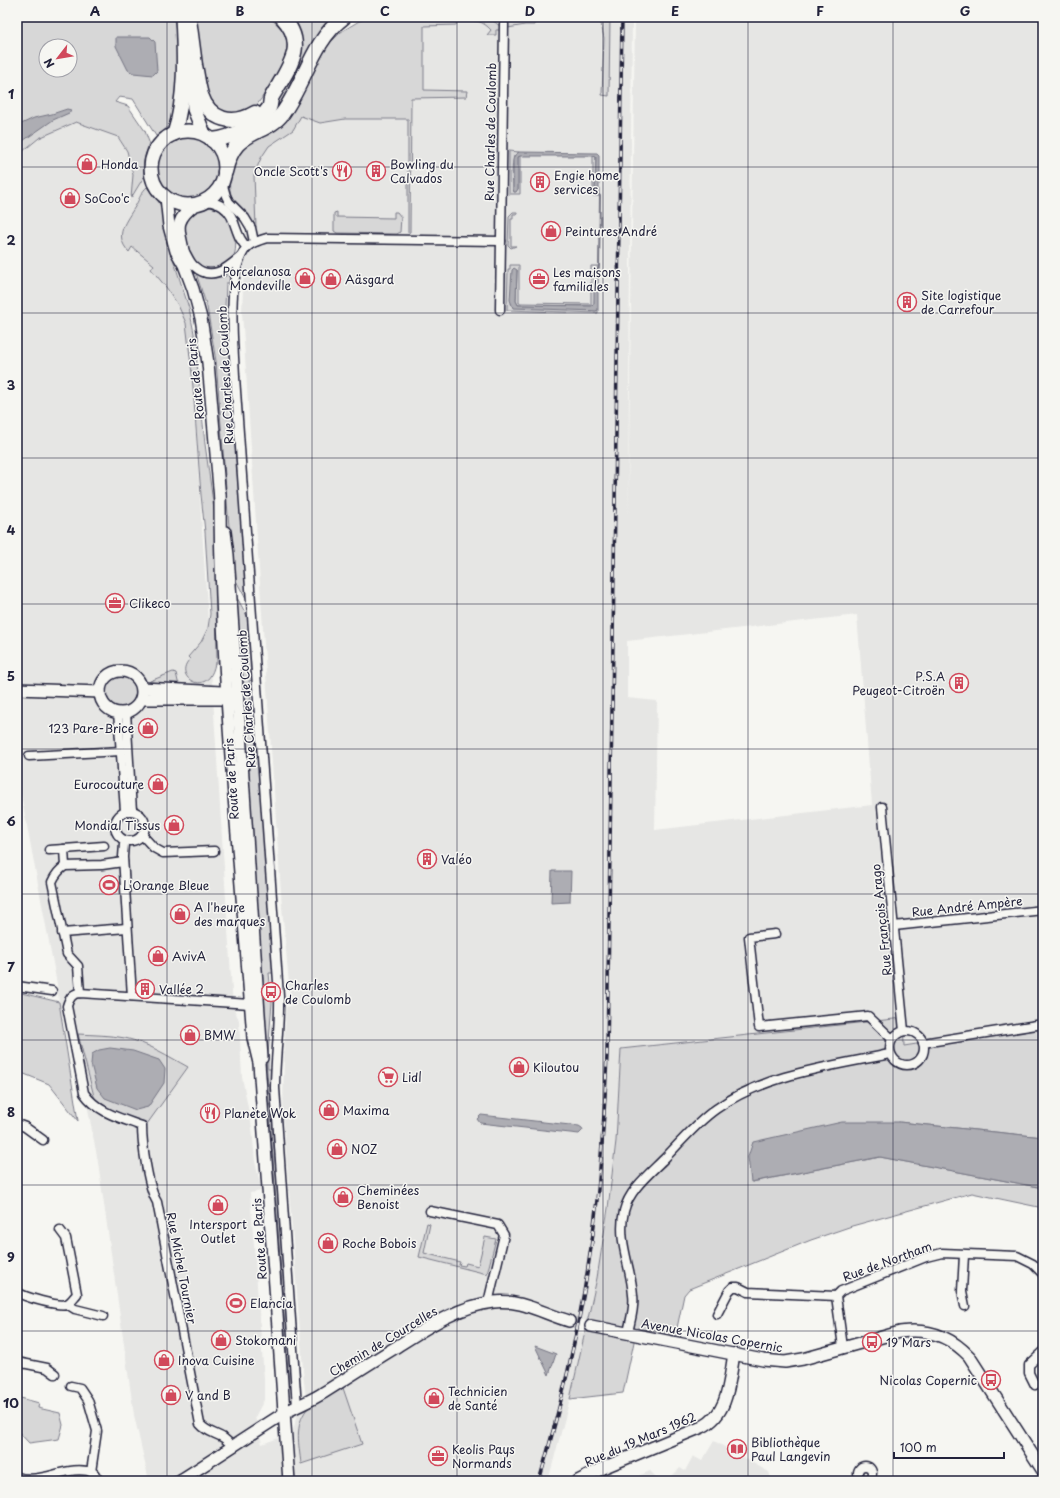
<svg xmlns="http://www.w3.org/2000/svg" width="1060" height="1498" font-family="'Playpen Sans',sans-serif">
  <rect width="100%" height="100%" fill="#f6f6f2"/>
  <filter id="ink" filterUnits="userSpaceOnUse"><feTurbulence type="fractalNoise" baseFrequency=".025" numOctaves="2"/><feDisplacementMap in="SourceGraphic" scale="8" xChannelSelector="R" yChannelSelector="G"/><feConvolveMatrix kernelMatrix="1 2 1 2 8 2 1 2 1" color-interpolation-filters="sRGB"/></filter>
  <g filter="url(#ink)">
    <!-- built -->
    <g fill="#e6e6e4" fill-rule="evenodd">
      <path d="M 429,17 L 632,17 L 628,519 L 635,17 L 1043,17 L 1043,1024 L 904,1046 L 903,1019 L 621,1049 L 616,1141 L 597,1278 L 588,1321 L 572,1318 L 570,1329 L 586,1333 L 570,1399 L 548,1481 L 149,1481 L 134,1415 L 98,1162 L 73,1030 L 59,1002 L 57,984 L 17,773 L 17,156 L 39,138 L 76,122 L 118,137 L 141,172 L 188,312 L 233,1007 L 239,1020 L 242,1077 L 252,1128 L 255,1162 L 262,1191 L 250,1193 L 264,1378 L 264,1400 L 255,1417 L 262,1444 L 293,1433 L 296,1417 L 307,1405 L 304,1382 L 283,1114 L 284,1053 L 286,1007 L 291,1006 L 282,907 L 269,719 L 242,312 L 248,167 L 299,105 ZM 857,615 L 872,805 L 655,830 L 657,701 L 627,698 L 627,641 Z"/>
      <polygon points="714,1441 769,1472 772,1481 667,1481 680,1468 685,1471 693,1456 702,1461"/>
      <polygon points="650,1471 660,1481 627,1481"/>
    </g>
    <!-- green -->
    <g fill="#d7d7d7" stroke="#7c7c89" fill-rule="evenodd">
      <path d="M 17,17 L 173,17 C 182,44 175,94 171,123 L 162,133 L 156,136 L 133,99 L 119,97 L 115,102 L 128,106 L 145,131 L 149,142 L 144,161 L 145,175 L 131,198 L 133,175 L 127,151 L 118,137 L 76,122 L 39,138 L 17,156 ZM 46,46 L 70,46 L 70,70 L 46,70 Z"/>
      <path d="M 195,17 L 267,17 C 302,37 284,65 267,90 C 262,97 257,107 250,111 C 244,115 235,115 229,116 L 206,100 Z"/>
      <path d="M 290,17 L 339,17 L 278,114 L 272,109 C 281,93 304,65 302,47 C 301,38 293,25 290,17 Z"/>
      <path d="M 372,17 L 488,17 L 500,26 L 500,30 L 496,30 L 496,35 L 487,35 L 491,30 C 480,18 472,21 457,21 L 456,25 L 424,26 L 424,90 L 467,91 L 466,97 L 411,98 L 410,232 L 408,233 L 408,119 L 345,119 L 320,123 L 301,116 L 293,130 L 269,146 L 261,158 L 254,175 L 256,227 C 250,216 241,209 234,200 C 225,188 232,166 236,153 L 289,110 L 328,45 L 341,32 L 359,21 Z"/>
      <polygon points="507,17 610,17 609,96 602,95 604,38 600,19 535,18 534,25 525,25 508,28"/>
      <circle cx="189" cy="168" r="31"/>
      <path d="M 509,151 L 519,152 C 509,157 513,179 513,189 L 514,192 L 518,189 L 518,157 L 520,156 L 520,194 L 509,194 Z"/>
      <polygon points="593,156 596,157 595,193 597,195 599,193 599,196 593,196"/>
      <path d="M 147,187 L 158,201 L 161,206 L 167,240 L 189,308 L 194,333 L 205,444 L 215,517 L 217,663 L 215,663 C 209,700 171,677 190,659 L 188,657 L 201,642 L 208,628 L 210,614 L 205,532 L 201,495 L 192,374 L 186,323 L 178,305 L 166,287 L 151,269 L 154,265 L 132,247 L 129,252 C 113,235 126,222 136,205 C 139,199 142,191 147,187 Z"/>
      <path d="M 211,207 C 214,208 219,209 222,211 C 232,218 240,246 233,257 C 227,268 204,272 195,262 C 193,260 191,256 190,254 C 183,241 180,223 193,212 C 198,209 205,208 211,207 Z"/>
      <polygon points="337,212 337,217 394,218 394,212 397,212 401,217 400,232 397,234 337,233 334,231 334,213"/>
      <polygon points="513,212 517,212 517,214 513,214 513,219 511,219 511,246 516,246 511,248 508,245 509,216"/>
      <polygon points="510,265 519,265 519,303 591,304 591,266 598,266 598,272 597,269 594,304 592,306 518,305 516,301 517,270 511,305 596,311 598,310 598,313 507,310 508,269 510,269"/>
      <path d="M 232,268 L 230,283 L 226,283 L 225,307 L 228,308 L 233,418 L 247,601 L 233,575 L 232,565 L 216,361 L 207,307 L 195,270 C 207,281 211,279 226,276 Z"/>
      <polygon points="234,592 248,618 252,680 249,681 251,703 245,704"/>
      <polygon points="173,672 176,673 179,686 149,683 150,681"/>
      <circle cx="121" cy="693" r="16"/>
      <polygon points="253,708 256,750 258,750 273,973 269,973 271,994 261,994 245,709"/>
      <polygon points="17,992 59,1002 78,1121 49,1084 17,1071"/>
      <polygon points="262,998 271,998 272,1002 268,1055 266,1055"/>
      <polygon points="903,1018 904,1046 1043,1024 1043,1137 899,1122 752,1182 880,1157 1043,1188 1043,1208 972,1193 852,1226 811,1240 689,1289 684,1295 677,1328 681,1337 637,1328 623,1393 570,1399 597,1278 608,1208 616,1141 621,1049"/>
      <path d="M 78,1034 C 94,1035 110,1035 125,1038 C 148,1043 168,1056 188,1067 L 147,1124 L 114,1112 L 95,1100 Z"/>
      <polygon points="266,1058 268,1058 268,1069 271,1069 270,1091 292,1388 289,1388"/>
      <polygon points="427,1223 430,1224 424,1253 460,1262 459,1265 465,1266 466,1263 478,1266 485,1237 496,1239 487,1274 419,1257"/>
      <path d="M 343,1388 L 362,1444 L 301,1464 C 299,1444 294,1426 307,1409 Z"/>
      <polygon points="17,1397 39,1403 38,1408 60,1413 63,1425 59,1439 29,1443 17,1430"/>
    </g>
    <!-- water -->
    <g fill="#adadb3" stroke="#757583">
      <polygon points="116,37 150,37 155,42 157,71 153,75 133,73 128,70 116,46"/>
      <polygon points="67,109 71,110 69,113 53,120 17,145 17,126 34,118 52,114"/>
      <polygon points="519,152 597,153 599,155 599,193 597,195 595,193 596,157 593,156 520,156 518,157 518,189 516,192 514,192 513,189 513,160 514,156"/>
      <polygon points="514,268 517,270 516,301 518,305 592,306 594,304 594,271 597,269 598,272 598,310 596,311 513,308 510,300 512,270"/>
      <polygon points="552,871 571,871 570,902 551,903"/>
      <polygon points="110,1048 133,1051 159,1060 165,1069 164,1083 148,1107 136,1110 105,1098 97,1088 91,1064 92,1054 99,1050"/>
      <polygon points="481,1115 579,1126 582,1128 583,1130 579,1134 480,1123 477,1119"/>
      <polygon points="842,1122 899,1122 1043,1137 1043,1188 880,1157 751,1182 748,1157 753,1142"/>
      <polygon points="535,1346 556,1354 549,1375"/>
    </g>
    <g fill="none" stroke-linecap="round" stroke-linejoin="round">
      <!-- stream -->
      <polyline stroke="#757583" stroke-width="2" points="597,271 599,267 600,196 598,194"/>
      <!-- secondary-tunnel -->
      <polyline stroke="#cccccd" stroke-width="11" stroke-dasharray="11 5.5" stroke-linecap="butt" points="569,1321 591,1326"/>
      <defs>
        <g id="street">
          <polyline points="222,182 226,196 229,202 245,218 251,228 254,242"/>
          <path d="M 205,200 C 211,202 218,203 223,207 C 237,216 234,237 247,247"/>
          <path d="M 184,250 C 187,255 190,263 194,266 C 211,282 226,269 240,257"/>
          <polyline points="500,310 504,24"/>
          <polyline points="118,712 125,811"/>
          <polyline points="126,712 132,811"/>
          <polyline points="29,756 121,751"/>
          <polyline points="882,807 904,1031"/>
          <circle cx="130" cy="826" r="15"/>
          <polyline points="142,835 154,848 163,853 214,851"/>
          <polyline points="126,841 124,844 123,857 132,996"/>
          <polyline points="49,850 64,849"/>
          <polyline points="65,866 64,849 104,846"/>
          <polyline points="894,926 1043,910"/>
          <polyline points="62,933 127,928"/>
          <polyline points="775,934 749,937 759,1027 868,1016 892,1039"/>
          <polyline points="17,986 52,991"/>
          <path d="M 80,993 L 78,966 L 67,954 L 52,882 C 55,875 59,870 65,866 L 102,865 L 123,862"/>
          <circle cx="907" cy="1048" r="17"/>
          <polyline points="923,1043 1043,1024"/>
          <polyline points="17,1124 25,1127 43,1140"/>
          <polyline points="430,1211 498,1225 504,1235 488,1303"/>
          <polyline points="964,1255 962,1291 965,1306"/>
          <path d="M 17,1292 C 24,1297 59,1307 67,1304 C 71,1302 74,1297 77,1294 L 66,1238 L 60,1230"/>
          <polyline points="67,1304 75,1309 103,1316"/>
          <polyline points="717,1314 729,1291 733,1287 738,1287 748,1292 836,1296"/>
          <path d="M 628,1333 C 630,1321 635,1308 633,1295 C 631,1266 617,1241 624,1211 C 629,1190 649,1174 664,1159 C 681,1142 696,1123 716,1109 C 764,1074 833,1066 890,1054"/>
          <polyline points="843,1347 836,1296 841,1291 926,1257 942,1253 1017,1256 1033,1264 1043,1274"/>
          <polyline points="17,1362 47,1368 55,1374"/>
          <polyline points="1035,1385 1029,1373 1029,1365 1043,1352"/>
          <polyline points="71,1386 80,1388 88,1400 97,1431 91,1472"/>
          <path d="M 297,1407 L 275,1088 C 275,1057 280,1026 279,996 L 235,377 C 234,345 226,279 244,251 C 249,243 258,241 267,238 L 501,241"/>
          <path d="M 232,1447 C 223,1432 210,1436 200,1424 L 157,1202 C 148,1188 142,1143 142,1126 C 120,1118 98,1113 84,1093 L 67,1006 C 69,999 72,993 80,993 L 250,1004 L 255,1007"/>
          <circle cx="865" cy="1473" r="7"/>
          <path d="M 17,1477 C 42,1485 69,1463 94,1473 L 99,1481"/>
        </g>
        <g id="secondary">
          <polyline points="166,197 169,226 176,251 184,265 193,289 201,318 208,363 220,499"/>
          <path d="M 184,262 C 184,234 167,225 196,204"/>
          <path d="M 220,493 C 220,675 240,856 253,1038 L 259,1063 L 289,1481"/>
          <polyline points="225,532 228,555 262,1058"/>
          <circle cx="121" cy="692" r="21"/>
          <polyline points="142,688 222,692"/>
          <polyline points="17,689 100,692"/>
          <polyline points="141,699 234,699"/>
          <path d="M 591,1326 L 763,1360 L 785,1362 L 803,1359 L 900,1332 C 926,1328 950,1336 969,1356 L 1043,1471"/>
          <path d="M 179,1481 C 214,1459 248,1436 283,1414 C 296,1406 311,1401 323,1393 C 347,1378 370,1363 393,1349 C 423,1330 457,1306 494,1302 C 521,1299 544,1314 569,1321"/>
          <path d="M 578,1481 L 605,1467 L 702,1427 C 729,1414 729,1381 734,1354"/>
        </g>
        <g id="primary">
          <polyline points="192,73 194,109 204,134"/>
          <circle cx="188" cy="168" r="37"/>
          <path d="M 174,134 C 186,97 184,55 182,17"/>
        </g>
        <g id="highway">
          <path d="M 189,19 C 191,34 193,50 195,65 C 197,75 198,85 201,95 C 210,121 233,126 255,113"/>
          <path d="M 212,140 C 233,138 257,125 269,108 C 271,104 270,102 271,99 C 272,95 275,92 277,88 C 292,63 306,42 282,17"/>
          <path d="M 225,172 C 227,163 230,153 237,145 C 249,131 271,129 282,114 C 305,83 312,41 344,17"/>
        </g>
      </defs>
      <!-- street casing -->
      <use href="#street" stroke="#22223b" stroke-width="11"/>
      <!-- secondary casing -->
      <use href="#secondary" stroke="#22223b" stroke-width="14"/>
      <!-- primary casing -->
      <use href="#primary" stroke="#22223b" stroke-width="16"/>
      <!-- highway casing -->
      <use href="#highway" stroke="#22223b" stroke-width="17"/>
      <!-- street -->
      <use href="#street" stroke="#f6f6f2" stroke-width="8"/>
      <!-- secondary -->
      <use href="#secondary" stroke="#f6f6f2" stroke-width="11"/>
      <!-- primary -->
      <use href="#primary" stroke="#f6f6f2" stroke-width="13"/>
      <!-- highway -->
      <use href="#highway" stroke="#f6f6f2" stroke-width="14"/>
      <defs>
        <path id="rail" d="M 539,1481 C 566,1389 587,1295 597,1200 C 602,1152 605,1103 607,1055 L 622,17"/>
      </defs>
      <!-- rail casing -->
      <use href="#rail" stroke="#22223b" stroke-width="3.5"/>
      <!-- rail -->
      <use href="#rail" stroke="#f6f6f2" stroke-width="2" stroke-dasharray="6" stroke-linecap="butt"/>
    </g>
  </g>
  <!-- grid -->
  <path fill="none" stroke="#22223b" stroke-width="1" stroke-opacity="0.55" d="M 167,17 L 167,1481M 312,17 L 312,1481M 457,17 L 457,1481M 603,17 L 603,1481M 748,17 L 748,1481M 893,17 L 893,1481M 17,167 L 1043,167M 17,313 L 1043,313M 17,458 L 1043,458M 17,604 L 1043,604M 17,749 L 1043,749M 17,894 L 1043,894M 17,1040 L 1043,1040M 17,1185 L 1043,1185M 17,1331 L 1043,1331"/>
  <!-- icons -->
  <defs>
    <symbol id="shop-ring" viewBox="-11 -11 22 22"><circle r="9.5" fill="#f6f6f2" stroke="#d1495b" stroke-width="1.5"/><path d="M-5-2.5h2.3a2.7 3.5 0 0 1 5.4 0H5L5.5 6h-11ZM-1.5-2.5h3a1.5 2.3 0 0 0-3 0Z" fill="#d1495b"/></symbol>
    <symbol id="restaurant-ring" viewBox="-11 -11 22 22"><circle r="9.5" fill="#f6f6f2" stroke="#d1495b" stroke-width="1.5"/><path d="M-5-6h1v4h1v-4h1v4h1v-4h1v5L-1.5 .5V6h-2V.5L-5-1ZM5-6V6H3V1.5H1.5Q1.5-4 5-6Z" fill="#d1495b"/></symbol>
    <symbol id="building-ring" viewBox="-11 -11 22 22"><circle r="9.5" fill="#f6f6f2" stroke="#d1495b" stroke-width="1.5"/><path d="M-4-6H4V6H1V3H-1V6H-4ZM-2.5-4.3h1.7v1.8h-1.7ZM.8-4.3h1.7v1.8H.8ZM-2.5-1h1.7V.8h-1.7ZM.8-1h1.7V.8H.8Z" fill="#d1495b"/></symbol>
    <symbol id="office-ring" viewBox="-11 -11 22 22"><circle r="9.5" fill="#f6f6f2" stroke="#d1495b" stroke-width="1.5"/><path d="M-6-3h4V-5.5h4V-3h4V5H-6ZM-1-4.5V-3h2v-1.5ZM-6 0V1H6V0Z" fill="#d1495b"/></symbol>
    <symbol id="stadium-ring" viewBox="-11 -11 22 22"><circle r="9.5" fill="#f6f6f2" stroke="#d1495b" stroke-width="1.5"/><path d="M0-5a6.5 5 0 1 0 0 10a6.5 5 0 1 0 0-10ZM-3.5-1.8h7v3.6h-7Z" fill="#d1495b"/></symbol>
    <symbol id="bus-ring" viewBox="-11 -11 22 22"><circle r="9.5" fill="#f6f6f2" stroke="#d1495b" stroke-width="1.5"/><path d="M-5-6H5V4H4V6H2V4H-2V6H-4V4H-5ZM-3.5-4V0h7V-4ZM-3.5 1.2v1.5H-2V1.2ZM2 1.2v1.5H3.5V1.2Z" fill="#d1495b"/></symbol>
    <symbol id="supermarket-ring" viewBox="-11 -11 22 22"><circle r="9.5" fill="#f6f6f2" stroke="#d1495b" stroke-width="1.5"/><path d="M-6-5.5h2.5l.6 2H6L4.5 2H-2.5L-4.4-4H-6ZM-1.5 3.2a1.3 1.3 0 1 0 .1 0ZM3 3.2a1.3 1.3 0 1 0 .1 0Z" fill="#d1495b"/></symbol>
    <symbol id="library-ring" viewBox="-11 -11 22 22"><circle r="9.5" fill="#f6f6f2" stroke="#d1495b" stroke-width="1.5"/><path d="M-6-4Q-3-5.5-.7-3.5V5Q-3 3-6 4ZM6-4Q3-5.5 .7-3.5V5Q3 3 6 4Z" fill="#d1495b"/></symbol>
  </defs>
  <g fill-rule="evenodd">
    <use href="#shop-ring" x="76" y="153" width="22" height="22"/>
    <use href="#restaurant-ring" x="331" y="160" width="22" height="22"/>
    <use href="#building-ring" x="365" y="160" width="22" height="22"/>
    <use href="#building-ring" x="529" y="171" width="22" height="22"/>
    <use href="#shop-ring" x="59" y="187" width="22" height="22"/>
    <use href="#shop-ring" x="540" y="220" width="22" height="22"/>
    <use href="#shop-ring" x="294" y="267" width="22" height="22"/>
    <use href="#shop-ring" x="320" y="268" width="22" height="22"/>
    <use href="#office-ring" x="528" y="268" width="22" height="22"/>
    <use href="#building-ring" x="896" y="291" width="22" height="22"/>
    <use href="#office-ring" x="104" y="592" width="22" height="22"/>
    <use href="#building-ring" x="948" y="672" width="22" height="22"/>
    <use href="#shop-ring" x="137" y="717" width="22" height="22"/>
    <use href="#shop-ring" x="147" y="773" width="22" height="22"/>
    <use href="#shop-ring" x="163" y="814" width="22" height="22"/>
    <use href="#building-ring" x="416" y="848" width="22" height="22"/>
    <use href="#stadium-ring" x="98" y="874" width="22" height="22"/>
    <use href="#shop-ring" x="169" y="903" width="22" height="22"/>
    <use href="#shop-ring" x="147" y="945" width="22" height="22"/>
    <use href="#building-ring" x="134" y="978" width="22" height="22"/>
    <use href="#bus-ring" x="260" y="981" width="22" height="22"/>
    <use href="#shop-ring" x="179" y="1024" width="22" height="22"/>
    <use href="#shop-ring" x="508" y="1056" width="22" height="22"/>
    <use href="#supermarket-ring" x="377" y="1066" width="22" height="22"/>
    <use href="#shop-ring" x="318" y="1099" width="22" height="22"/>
    <use href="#restaurant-ring" x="199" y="1102" width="22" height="22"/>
    <use href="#shop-ring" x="326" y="1138" width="22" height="22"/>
    <use href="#shop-ring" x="332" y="1186" width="22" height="22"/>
    <use href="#shop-ring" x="207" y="1194" width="22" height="22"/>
    <use href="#shop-ring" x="317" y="1232" width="22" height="22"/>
    <use href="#stadium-ring" x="225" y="1292" width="22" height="22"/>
    <use href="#shop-ring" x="210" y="1329" width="22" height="22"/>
    <use href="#bus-ring" x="861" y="1331" width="22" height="22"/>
    <use href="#shop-ring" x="153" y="1349" width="22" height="22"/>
    <use href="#bus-ring" x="980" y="1369" width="22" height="22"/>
    <use href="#shop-ring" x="160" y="1384" width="22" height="22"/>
    <use href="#shop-ring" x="423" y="1387" width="22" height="22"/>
    <use href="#library-ring" x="726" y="1438" width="22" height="22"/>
    <use href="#office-ring" x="427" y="1445" width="22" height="22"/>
  </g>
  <g text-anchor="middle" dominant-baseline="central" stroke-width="3" stroke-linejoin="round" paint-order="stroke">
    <!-- street labels -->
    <g font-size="12" fill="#22223b" stroke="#f6f6f2">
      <text transform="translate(490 132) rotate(-89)">Rue Charles de Coulomb</text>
      <text transform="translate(225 375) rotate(-93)">Rue Charles de Coulomb</text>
      <text transform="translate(195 379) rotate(-96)">Route de Paris</text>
      <text transform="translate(246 699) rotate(-94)">Rue Charles de Coulomb</text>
      <text transform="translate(231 779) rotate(-94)">Route de Paris</text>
      <text transform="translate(967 906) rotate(-6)">Rue André Ampère</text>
      <text transform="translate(881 920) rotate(-96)">Rue François Arago</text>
      <text transform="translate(259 1239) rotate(-94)">Route de Paris</text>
      <text transform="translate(887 1261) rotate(-20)">Rue de Northam</text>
      <text transform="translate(182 1268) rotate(79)">Rue Michel Tournier</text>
      <text transform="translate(712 1335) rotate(10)">Avenue Nicolas Copernic</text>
      <text transform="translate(383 1341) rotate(-31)">Chemin de Courcelles</text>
      <text transform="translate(640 1439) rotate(-23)">Rue du 19 Mars 1962</text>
    </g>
    <!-- poi labels -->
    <g font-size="12" fill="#22223b" stroke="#f6f6f2" text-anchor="start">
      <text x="101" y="164">Honda</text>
      <text x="390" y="164">Bowling du<tspan x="390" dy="14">Calvados</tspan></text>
      <text x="328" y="171" text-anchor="end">Oncle Scott's</text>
      <text x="554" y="175">Engie home<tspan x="554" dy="14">services</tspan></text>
      <text x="84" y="198">SoCoo'c</text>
      <text x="565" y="231">Peintures André</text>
      <text x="291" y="271" text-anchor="end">Porcelanosa<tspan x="291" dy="14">Mondeville</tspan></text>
      <text x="553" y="272">Les maisons<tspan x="553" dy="14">familiales</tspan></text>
      <text x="345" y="279">Aäsgard</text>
      <text x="921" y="295">Site logistique<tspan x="921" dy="14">de Carrefour</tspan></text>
      <text x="129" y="603">Clikeco</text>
      <text x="945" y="676" text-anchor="end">P.S.A<tspan x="945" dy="14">Peugeot-Citroën</tspan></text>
      <text x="134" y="728" text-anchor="end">123 Pare-Brice</text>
      <text x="144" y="784" text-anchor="end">Eurocouture</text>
      <text x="160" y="825" text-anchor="end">Mondial Tissus</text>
      <text x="441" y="859">Valéo</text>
      <text x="123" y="885">L'Orange Bleue</text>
      <text x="194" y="907">A l'heure<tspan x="194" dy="14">des marques</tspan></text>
      <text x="172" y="956">AvivA</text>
      <text x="285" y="985">Charles<tspan x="285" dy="14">de Coulomb</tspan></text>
      <text x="159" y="989">Vallée 2</text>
      <text x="204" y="1035">BMW</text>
      <text x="533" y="1067">Kiloutou</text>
      <text x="402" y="1077">Lidl</text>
      <text x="343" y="1110">Maxima</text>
      <text x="224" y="1113">Planète Wok</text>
      <text x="351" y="1149">NOZ</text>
      <text x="357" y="1190">Cheminées<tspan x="357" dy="14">Benoist</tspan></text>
      <text x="218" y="1224" text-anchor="middle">Intersport<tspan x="218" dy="14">Outlet</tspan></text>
      <text x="342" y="1243">Roche Bobois</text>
      <text x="250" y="1303">Elancia</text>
      <text x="235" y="1340">Stokomani</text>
      <text x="886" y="1342">19 Mars</text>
      <text x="178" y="1360">Inova Cuisine</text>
      <text x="977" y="1380" text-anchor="end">Nicolas Copernic</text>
      <text x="448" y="1391">Technicien<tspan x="448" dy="14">de Santé</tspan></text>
      <text x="185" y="1395">V and B</text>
      <text x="751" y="1442">Bibliothèque<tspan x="751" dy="14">Paul Langevin</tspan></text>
      <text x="452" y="1449">Keolis Pays<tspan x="452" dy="14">Normands</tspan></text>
    </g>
  </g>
  <!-- margin -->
  <rect width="1060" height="1498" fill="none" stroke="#f6f6f2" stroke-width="44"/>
  <!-- north arrow -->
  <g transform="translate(58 58) rotate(239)"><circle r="19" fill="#f6f6f2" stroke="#a1a1a9"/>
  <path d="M0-3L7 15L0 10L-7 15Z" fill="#d1495b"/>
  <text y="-6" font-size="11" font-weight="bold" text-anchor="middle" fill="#22223b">N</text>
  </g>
  <!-- scale -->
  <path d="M894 1452v6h110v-6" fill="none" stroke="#22223b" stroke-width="2"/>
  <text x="900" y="1452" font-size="12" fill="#22223b" stroke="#f6f6f2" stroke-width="3" paint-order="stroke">100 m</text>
  <rect x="22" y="22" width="1016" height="1454" fill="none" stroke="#22223b" stroke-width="1.5"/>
  <g font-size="13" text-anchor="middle" font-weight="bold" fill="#22223b">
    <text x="95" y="16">A</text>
    <text x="240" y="16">B</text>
    <text x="385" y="16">C</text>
    <text x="530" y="16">D</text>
    <text x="675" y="16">E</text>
    <text x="820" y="16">F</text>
    <text x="965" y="16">G</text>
    <text x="11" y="99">1</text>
    <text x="11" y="245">2</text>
    <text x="11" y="390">3</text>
    <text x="11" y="535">4</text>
    <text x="11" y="681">5</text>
    <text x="11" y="826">6</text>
    <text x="11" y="972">7</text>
    <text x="11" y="1117">8</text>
    <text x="11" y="1262">9</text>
    <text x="11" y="1408">10</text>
  </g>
</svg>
